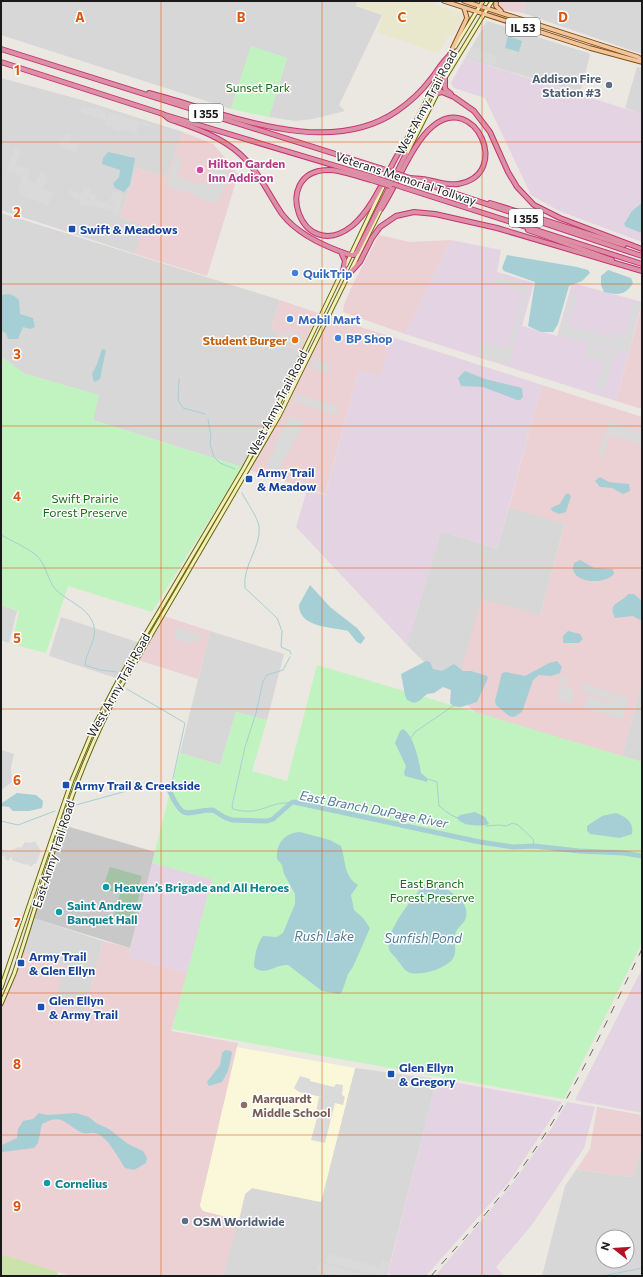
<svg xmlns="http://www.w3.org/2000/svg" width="643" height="1277" font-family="Commissioner,sans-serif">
  <rect width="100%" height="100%" fill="#ebe7e1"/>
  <!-- residential -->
  <g fill="#d8d7d8" fill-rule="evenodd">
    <polygon points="1,1 357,1 356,6 382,15 339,105 345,111 313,119 295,121 269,117 287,58 251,47 231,109 1,35"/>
    <polygon points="525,1 642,1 642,54 523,13"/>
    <polygon points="487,21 588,53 590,55 580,93 465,58"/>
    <polygon points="637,67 642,68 642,114 625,108"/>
    <polygon points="1,78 82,100 183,132 167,177 136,168 120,217 144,225 135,254 1,210"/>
    <polygon points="1,213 280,300 271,329 278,332 302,353 271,416 242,467 93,420 98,395 25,374 1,358"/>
    <polygon points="509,507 565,523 540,615 454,692 407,645 441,531 497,549"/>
    <polygon points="1,605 17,611 9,643 1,640"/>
    <polygon points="61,617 140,643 119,679 49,656"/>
    <polygon points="210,631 284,654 267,720 236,712 220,765 180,753"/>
    <polygon points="642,682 642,762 622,756"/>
    <polygon points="1,750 14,754 11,767 12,782 1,790"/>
    <polygon points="33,918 103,941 84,1012 52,1005 22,951"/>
    <polygon points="355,1068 437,1079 387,1276 223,1276 245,1194 252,1188 321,1202"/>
    <path d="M 642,1147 L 642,1276 L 542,1276 L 565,1186 L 576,1170 L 633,1177 ZM 603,1237 L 627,1237 L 627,1261 L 603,1261 Z"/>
  </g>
  <!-- commercial -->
  <g fill="#ebd1d3">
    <polygon points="493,1 525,1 523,13 489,8"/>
    <polygon points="183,132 213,144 229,162 238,175 207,276 135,254 143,225 120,217 136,168 167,177"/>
    <polygon points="379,235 410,242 451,240 405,334 343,312 344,305 353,284"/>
    <polygon points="280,300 321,314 302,353 275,341 278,332 271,330"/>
    <polygon points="642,304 642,409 616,401"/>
    <polygon points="329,317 392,337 380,377 359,370 325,494 250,470 286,404"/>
    <polygon points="542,385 642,417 642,682 622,756 477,714 454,692 482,599 540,615 565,524 509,507"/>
    <polygon points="164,616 210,631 198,679 138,660"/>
    <polygon points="103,941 130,948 128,957 188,973 171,1031 238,1043 200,1205 204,1211 239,1220 223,1276 70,1276 1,1254 1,1006 22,951 65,965 53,1005 84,1012"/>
    <polygon points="597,1107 642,1115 642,1147 633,1177 576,1170 590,1149"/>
  </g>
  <!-- industrial -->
  <g fill="#e4d3e2">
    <polygon points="465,58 642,114 642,242 559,211 531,195 485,98 454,88 451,83"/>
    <polygon points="451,240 501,250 497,272 534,283 522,326 557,336 572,283 642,302 616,401 405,334"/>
    <polygon points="392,337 542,385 497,549 441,531 407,645 296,527 307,490 325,495 359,370 380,376"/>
    <polygon points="152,863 212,879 188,973 128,957"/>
    <polygon points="642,969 642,1113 575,1100"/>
    <polygon points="437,1079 562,1102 509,1182 426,1276 398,1276 388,1274"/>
    <polygon points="567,1102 595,1107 584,1148 531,1226 496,1267 504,1276 435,1276 513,1183 550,1131"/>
  </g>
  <!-- education -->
  <polygon fill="#fbf8da" points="237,1047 355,1068 321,1202 252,1188 245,1194 239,1220 203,1211 200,1206"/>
  <!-- religious -->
  <polygon fill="#c8c8c8" points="63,825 155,852 130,948 33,918"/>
  <!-- farmland -->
  <polygon fill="#e9e8cd" points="358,1 426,1 460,13 463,17 452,36 448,36 438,53 377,32 383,15 356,6"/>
  <!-- grass -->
  <polygon fill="#cbe2aa" points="1,1254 58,1272 57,1276 1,1276"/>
  <!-- cemetery -->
  <polygon fill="#a4c2a5" points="110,867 142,876 138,889 140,891 133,923 114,916 120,894 108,890 109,885 104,884"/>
  <!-- park -->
  <g fill="#c1f3c0">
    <polygon points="251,46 287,58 269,117 231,109"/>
    <polygon points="2,357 25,374 99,395 93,420 242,467 152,612 68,586 46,653 12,644 19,611 1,605"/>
    <polygon points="317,665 642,762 642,943 564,1099 172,1029 212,879 152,863 180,753 220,765 236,712 267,720 252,771 287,781"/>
  </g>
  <!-- parking -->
  <g fill="#dadada">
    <polygon points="473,47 474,48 475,47 498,57 493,66 468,56"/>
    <polygon points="82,107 87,109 88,107 95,109 95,111 95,108 100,109 98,112 100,111 107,113 106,118 105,120 81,112"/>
    <polygon points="109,112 134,121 135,120 151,125 151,127 140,124 140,122 136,134 120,129 119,132 112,129 113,127 105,124"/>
    <polygon points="67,133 73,135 70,142 79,145 77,152 59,146 59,144"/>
    <polygon points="15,146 22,149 16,165 30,170 27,180 36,183 40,172 47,174 43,189 54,193 48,205 19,195 20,190 18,189 22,176 6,171"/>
    <polygon points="176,156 181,158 179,165 181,166 175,177 178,178 179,175 183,177 182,179 198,185 200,183 207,185 209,188 214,169 216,169 217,167 226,170 226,173 228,174 219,202 217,201 215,204 194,196 195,194 179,189 178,191 166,185"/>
    <polygon points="84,187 91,189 88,199 85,200 90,201 89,199 90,194 93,194 97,197 94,202 97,200 114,204 114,206 115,203 109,201 110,198 112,198 112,191 124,195 118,215 112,213 114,209 113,211 85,205 85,203 83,206 80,205 79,203 80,198 78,200 72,198 73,196 68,192 69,190 81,193 81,196"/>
    <polygon points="497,277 523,284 527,286 528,290 509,364 479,356 482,342 508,348 521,300 523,300 522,293 507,289 507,286 503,285 494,286"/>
    <polygon points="571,294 576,296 568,325 613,338 614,332 625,335 634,302 641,304 628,353 559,335"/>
    <polygon points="291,331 304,336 301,346 298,346 296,350 284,343 278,338 280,333 290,334"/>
    <polygon points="588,343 619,353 617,357 613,356 604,390 597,388 604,362 585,356"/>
    <polygon points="315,359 330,364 328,373 311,368 310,365"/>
    <polygon points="297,394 338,407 338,413 336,415 294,401"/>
    <polygon points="290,416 304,423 278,472 266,465 275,449 273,448"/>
    <polygon points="609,422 642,432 642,445 610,435 603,457 598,456"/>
    <polygon points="178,627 201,635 198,643 191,640 189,644 174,639"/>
    <polygon points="568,675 570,679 564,684 575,692 572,702 569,703 559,700 557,697 560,688 562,687 558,680"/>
    <polygon points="581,683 613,693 611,700 584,692 585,690 581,689"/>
    <polygon points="615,694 627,697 626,700 628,701 623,717 621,717 620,719 584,708 588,696 611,703"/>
    <polygon points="35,841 41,851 36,864 33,864 32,867 28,865 27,862 26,865 12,860 12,856 8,861 5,859 4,855 1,857 2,849 9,851 19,847 21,848 25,842 31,843"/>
    <polygon points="300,1076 310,1079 310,1081 334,1087 336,1084 343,1085 342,1095 345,1097 343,1105 335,1103 325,1143 311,1140 318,1114 316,1112 319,1097 322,1097 299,1092 294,1088"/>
    <polygon points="329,1254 380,1267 382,1260 390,1262 387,1271 385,1271 385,1275 382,1276 326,1262"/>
    <polygon points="320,1263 372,1276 339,1276 316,1270"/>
  </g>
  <!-- water -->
  <g fill="#a5cfd5">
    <polygon points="508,36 522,41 519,52 505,48"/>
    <polygon points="108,152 135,158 130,185 124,192 115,188 113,184 119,177 120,170 102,164 103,158"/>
    <polygon points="642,203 642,233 626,227 624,224 632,211"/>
    <polygon points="507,255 577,267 588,270 590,273 582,281 569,286 558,324 553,332 541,332 528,326 535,282 504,271 502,268"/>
    <path d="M 608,270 L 631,278 L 633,283 C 625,296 617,295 604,292 L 601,285 L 601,276 Z"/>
    <polygon points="9,294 14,296 19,300 20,314 33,318 35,327 30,329 23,327 18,339 8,339 6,333 1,331 1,295"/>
    <polygon points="102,349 106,350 100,379 94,382 92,374 97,364"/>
    <polygon points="465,371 485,379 522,388 523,397 520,400 517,400 483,387 461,386 458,378"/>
    <polygon points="600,477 609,482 629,484 630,491 623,494 612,488 600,487 595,481"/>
    <polygon points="568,493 571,496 566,512 559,514 552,511 551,508 560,504 565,495"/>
    <path d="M 580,560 L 594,568 L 613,569 L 614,574 C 604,586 567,583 574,563 Z"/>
    <path d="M 310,585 L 330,607 L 357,628 L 365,638 L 361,644 L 357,642 L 348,631 C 333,627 299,628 299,605 Z"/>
    <path d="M 628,594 L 634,594 L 642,601 L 642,621 L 633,616 L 615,618 C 607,602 621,604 628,594 Z"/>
    <polygon points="568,631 580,634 583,639 579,643 563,643 563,636"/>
    <polygon points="426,661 430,662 433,669 442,671 454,664 463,671 471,671 487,676 488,678 477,702 461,707 453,706 450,703 451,690 443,687 434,693 427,694 419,701 414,703 407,700 405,695 401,674"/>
    <polygon points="557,661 562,667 560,673 551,676 539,675 533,680 522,712 514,717 509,716 496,705 495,701 502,673 506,672 525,676 549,663"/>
    <path d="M 403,729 C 414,735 419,761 421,773 L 428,779 L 427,782 L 405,776 L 404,773 L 406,766 L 395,743 L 400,731 Z"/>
    <polygon points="17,793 36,795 43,801 42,808 29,811 13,811 9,807 1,806 2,803"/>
    <path d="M 475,812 L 485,817 L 489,824 C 481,827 462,826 457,818 L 460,815 Z"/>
    <path d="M 616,813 C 626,817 634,822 632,834 L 620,838 L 590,834 L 587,831 L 587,826 L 602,816 Z"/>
    <path d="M 300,832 L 330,840 L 341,846 C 346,860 343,876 358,885 L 351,895 L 354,910 L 363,918 L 370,928 L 353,967 L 348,974 L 342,992 L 339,994 L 322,991 L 288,965 C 275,964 265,977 254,967 C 254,958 257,943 263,936 L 277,937 L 283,933 L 295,904 L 295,894 L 284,874 L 282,865 L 277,859 C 276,844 284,833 300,832 Z"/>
    <path d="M 436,883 C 448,890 473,902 465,920 C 463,924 458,927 456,932 C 451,942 460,951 451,961 C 443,969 419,977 408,972 C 403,969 400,963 396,958 C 394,955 390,953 389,949 C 384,932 414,896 425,884 Z"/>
    <polygon points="225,1050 231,1051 232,1053 228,1071 222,1082 209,1086 207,1082 220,1065 222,1053"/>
    <path d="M 39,1113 L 47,1115 L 76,1113 L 89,1117 L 96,1123 L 109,1129 L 128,1144 L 143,1151 L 147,1158 L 146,1163 L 134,1170 L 125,1168 C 119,1159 107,1135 95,1133 C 91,1132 88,1134 83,1133 C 65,1125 63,1112 42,1124 L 38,1143 L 34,1148 L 2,1152 L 2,1145 L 17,1138 L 18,1129 L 23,1121 L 33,1119 Z"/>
  </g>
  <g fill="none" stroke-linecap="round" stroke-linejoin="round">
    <!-- stream -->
    <g stroke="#a5cfd5" stroke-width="1">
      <polyline points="179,379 178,400 183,408 205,414"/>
      <polyline points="208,419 211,436 210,444 214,457 220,463 235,469"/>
      <path d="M 242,493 C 246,501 258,518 259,526 C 262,546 242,566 245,588 L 277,618 L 282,631 L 281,647 L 290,651 L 291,654"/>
      <path d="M 1,535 C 12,541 26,547 36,555 C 47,565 48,583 57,591 C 69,602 91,609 94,627 C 97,640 86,652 85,665 L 100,670 L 117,672"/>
      <path d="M 290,657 L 283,670 L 267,675 L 263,681 L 256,713 L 245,747 L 232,806 L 233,809 C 261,817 268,801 291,803"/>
      <polyline points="411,738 415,732 453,706"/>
      <polyline points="428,779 437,782 439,806 451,815 458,818"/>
      <polyline points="76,805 148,785 170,792 185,723 127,689"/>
      <polyline points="1,821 18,825 55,811"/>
      <polyline points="462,821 466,824 471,824"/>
      <polyline points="486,826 500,825 506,826 513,823 518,825 533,839 534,846"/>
      <polyline points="603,1276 642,1268"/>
    </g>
    <!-- river -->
    <path stroke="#a5cfd5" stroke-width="5" d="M 170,792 C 185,824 186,810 213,810 L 224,817 L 232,820 L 267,821 L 273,819 L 291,803 L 294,802 L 480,842 L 513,847 L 534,846 L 579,851 L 624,853 L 642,856"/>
    <defs>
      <g id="secondary">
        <polyline points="455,47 483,1"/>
        <polyline points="402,148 448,59"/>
        <polyline points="406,155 445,78 492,1"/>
        <polyline points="346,265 383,187"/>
        <polyline points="1,988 72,780 96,723 118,681 244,468 276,409 343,270"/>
        <path d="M 1,1004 L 14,974 C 46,877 71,778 120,688 L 279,416 L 382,207"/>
      </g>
      <g id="primary">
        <polyline points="444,1 590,48 642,62"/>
        <polyline points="464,1 638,57 642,60"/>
        <polyline points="496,1 496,6 501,11"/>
        <polyline points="449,56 467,18 464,8"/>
      </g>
      <g id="highway">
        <polyline points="1,49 380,168"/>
        <path d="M 1,62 L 163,114 L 169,119 C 194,128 220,136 240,154 C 259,171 268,194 282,214 C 298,235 326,247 350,255 L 354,255 L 357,252 L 406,154"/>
        <polyline points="445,78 445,89 451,94"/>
        <path d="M 149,93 C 223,112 326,160 397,111 C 410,102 421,92 430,80 C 437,72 441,63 449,56"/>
        <polyline points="428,95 442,92 454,97 474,111 490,132 508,172 517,187 534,205 560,218 642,249"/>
        <polyline points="165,115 373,177"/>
        <path d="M 371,180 C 357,177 341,169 327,170 C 270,172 301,266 352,226 C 374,208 387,171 402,147"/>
        <polyline points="415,180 642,256"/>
        <polyline points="405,188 642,264"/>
        <polyline points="490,203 624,245"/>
        <path d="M 381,209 C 397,185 412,143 433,126 C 475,91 513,175 458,184 C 446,186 434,180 422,179 C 418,178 414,179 410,178"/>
        <polyline points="528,230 612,260"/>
        <polyline points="341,252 345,261 343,271"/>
        <polyline points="349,274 360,262 372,238 380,227 396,216 414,212 435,214 497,228 642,271"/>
      </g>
    </defs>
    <!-- secondary casing -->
    <use href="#secondary" stroke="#64650e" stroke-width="5"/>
    <!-- primary casing -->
    <use href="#primary" stroke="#83500e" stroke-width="5.5"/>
    <!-- highway casing -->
    <use href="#highway" stroke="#c33374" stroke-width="6"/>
    <!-- secondary -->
    <use href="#secondary" stroke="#f2efb8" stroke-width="3"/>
    <!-- primary -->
    <use href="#primary" stroke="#f2c59f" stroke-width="3.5"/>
    <!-- highway -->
    <use href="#highway" stroke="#dc8fa5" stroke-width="4"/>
    <!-- rail -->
    <path stroke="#686868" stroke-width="1" stroke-dasharray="8 8" stroke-linecap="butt" d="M 431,1276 C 466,1236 503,1197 533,1152 C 577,1089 608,1018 642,949"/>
    <defs>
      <g id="highway-bridge">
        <polyline points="380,168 410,178"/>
        <polyline points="373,177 405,188"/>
        <polyline points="371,180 390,186"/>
      </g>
    </defs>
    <!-- highway-bridge casing -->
    <use href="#highway-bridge" stroke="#c33374" stroke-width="6" stroke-linecap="butt"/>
    <!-- highway-bridge -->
    <use href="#highway-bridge" stroke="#dc8fa5" stroke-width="4"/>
  </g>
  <!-- grid -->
  <path fill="none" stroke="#de560d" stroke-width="1" stroke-opacity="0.55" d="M 161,1 L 161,1276M 322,1 L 322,1276M 482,1 L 482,1276M 1,142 L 642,142M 1,284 L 642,284M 1,426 L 642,426M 1,568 L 642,568M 1,709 L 642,709M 1,851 L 642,851M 1,993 L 642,993M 1,1135 L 642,1135"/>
  <!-- markers -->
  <g fill="#5c6f8a" stroke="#fff" stroke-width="1.5">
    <circle cx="609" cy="85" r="4"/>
    <circle cx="185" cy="1221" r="4"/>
  </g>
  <circle fill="#d1479c" stroke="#fff" stroke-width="1.5" cx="200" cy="170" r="4"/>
  <g fill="#1a4fb4" stroke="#fff" stroke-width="1.5">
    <rect x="68" y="225" width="8" height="8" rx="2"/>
    <rect x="245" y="475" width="8" height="8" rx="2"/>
    <rect x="62" y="781" width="8" height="8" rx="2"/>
    <rect x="17" y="959" width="8" height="8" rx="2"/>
    <rect x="37" y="1003" width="8" height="8" rx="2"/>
    <rect x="387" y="1070" width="8" height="8" rx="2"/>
  </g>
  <g fill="#3f7fe0" stroke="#fff" stroke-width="1.5">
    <circle cx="295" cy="273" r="4"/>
    <circle cx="290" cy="319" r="4"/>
    <circle cx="338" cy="338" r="4"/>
  </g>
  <circle fill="#e8710a" stroke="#fff" stroke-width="1.5" cx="295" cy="340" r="4"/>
  <g fill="#0f9aa8" stroke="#fff" stroke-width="1.5">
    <circle cx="106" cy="887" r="4"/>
    <circle cx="59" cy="912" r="4"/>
    <circle cx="47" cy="1183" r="4"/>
  </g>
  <circle fill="#8d6e63" stroke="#fff" stroke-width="1.5" cx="244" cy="1105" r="4"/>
  <g text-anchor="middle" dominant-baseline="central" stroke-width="3" stroke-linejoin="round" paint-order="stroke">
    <!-- shield labels -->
    <g fill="#fff" stroke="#5f5f5f" stroke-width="1">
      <rect x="506" y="18" width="34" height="18" rx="3"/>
      <rect x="189" y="104" width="34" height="18" rx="3"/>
      <rect x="509" y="209" width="34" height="18" rx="3"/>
    </g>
    <g font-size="11" font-weight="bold" fill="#1a1a1a">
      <text x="523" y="27">IL 53</text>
      <text x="206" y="113">I 355</text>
      <text x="526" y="218">I 355</text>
    </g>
    <!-- service labels -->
    <g font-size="12" font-weight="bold" fill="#4e5e75" stroke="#fff" text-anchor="end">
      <text x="601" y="78">Addison Fire<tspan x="601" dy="14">Station #3</tspan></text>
      <text x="193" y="1221" text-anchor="start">OSM Worldwide</text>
    </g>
    <!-- park labels -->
    <g font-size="12" fill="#176c15" stroke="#fff">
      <text x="258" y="87">Sunset Park</text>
      <text x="85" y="498">Swift Prairie<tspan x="85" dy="14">Forest Preserve</tspan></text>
      <text x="432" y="883">East Branch<tspan x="432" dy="14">Forest Preserve</tspan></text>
    </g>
    <!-- street labels -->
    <g font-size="12" fill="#1a1a1a" stroke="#fff">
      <text transform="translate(426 102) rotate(-62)">West Army Trail Road</text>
      <text transform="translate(406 178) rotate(18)">Veterans Memorial Tollway</text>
      <text transform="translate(277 403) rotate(-63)">West Army Trail Road</text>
      <text transform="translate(118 685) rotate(-61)">West Army Trail Road</text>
      <text transform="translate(53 854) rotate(-72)">East Army Trail Road</text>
    </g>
    <!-- hotel labels -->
    <g font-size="12" font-weight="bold" fill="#b23c85" stroke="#fff" text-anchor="start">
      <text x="208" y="163">Hilton Garden<tspan x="208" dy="14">Inn Addison</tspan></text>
    </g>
    <!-- transit labels -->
    <g font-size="12" font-weight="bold" fill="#164399" stroke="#fff" text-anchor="start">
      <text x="80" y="229">Swift &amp; Meadows</text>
      <text x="257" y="472">Army Trail<tspan x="257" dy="14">&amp; Meadow</tspan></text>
      <text x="74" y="785">Army Trail &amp; Creekside</text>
      <text x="29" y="956">Army Trail<tspan x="29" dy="14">&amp; Glen Ellyn</tspan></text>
      <text x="49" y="1000">Glen Ellyn<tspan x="49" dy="14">&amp; Army Trail</tspan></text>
      <text x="399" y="1067">Glen Ellyn<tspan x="399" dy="14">&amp; Gregory</tspan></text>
    </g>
    <!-- shop labels -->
    <g font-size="12" font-weight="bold" fill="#366cbe" stroke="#fff" text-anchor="start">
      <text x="303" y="273">QuikTrip</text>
      <text x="298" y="319">Mobil Mart</text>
      <text x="346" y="338">BP Shop</text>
    </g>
    <!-- food labels -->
    <g font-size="12" font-weight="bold" fill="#c56008" stroke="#fff" text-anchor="end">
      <text x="287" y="340">Student Burger</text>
    </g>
    <!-- culture labels -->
    <g font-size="12" font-weight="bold" fill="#0d838f" stroke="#fff" text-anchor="start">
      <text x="114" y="887">Heaven’s Brigade and All Heroes</text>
      <text x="67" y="905">Saint Andrew<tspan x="67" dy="14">Banquet Hall</tspan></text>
      <text x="55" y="1183">Cornelius</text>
    </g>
    <!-- education labels -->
    <g font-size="12" font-weight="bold" fill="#785e54" stroke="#fff" text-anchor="start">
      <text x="252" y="1098">Marquardt<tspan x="252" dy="14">Middle School</tspan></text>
    </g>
    <!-- water labels -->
    <g font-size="13" font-style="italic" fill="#4e7b99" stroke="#fff">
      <text transform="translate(374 809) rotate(11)">East Branch DuPage River</text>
      <text x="324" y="936">Rush Lake</text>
      <text x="423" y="938">Sunfish Pond</text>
    </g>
  </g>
  <g font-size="13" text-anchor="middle" font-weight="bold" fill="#de560d" stroke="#fff" stroke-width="3" stroke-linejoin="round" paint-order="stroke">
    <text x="80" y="22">A</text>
    <text x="241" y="22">B</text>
    <text x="402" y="22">C</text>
    <text x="563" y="22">D</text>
    <text x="17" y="75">1</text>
    <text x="17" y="217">2</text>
    <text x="17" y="359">3</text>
    <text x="17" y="501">4</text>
    <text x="17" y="643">5</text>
    <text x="17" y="785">6</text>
    <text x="17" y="927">7</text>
    <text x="17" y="1069">8</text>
    <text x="17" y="1211">9</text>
  </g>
  <!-- border -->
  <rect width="643" height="1277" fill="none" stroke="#1a1a1a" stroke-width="4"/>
  <!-- north arrow -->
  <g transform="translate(615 1249) rotate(287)"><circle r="19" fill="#ffffff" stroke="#a3a3a3"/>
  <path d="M0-3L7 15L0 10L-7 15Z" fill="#b21223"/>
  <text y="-6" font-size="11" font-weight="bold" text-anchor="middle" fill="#1a1a1a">N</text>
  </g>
</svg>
